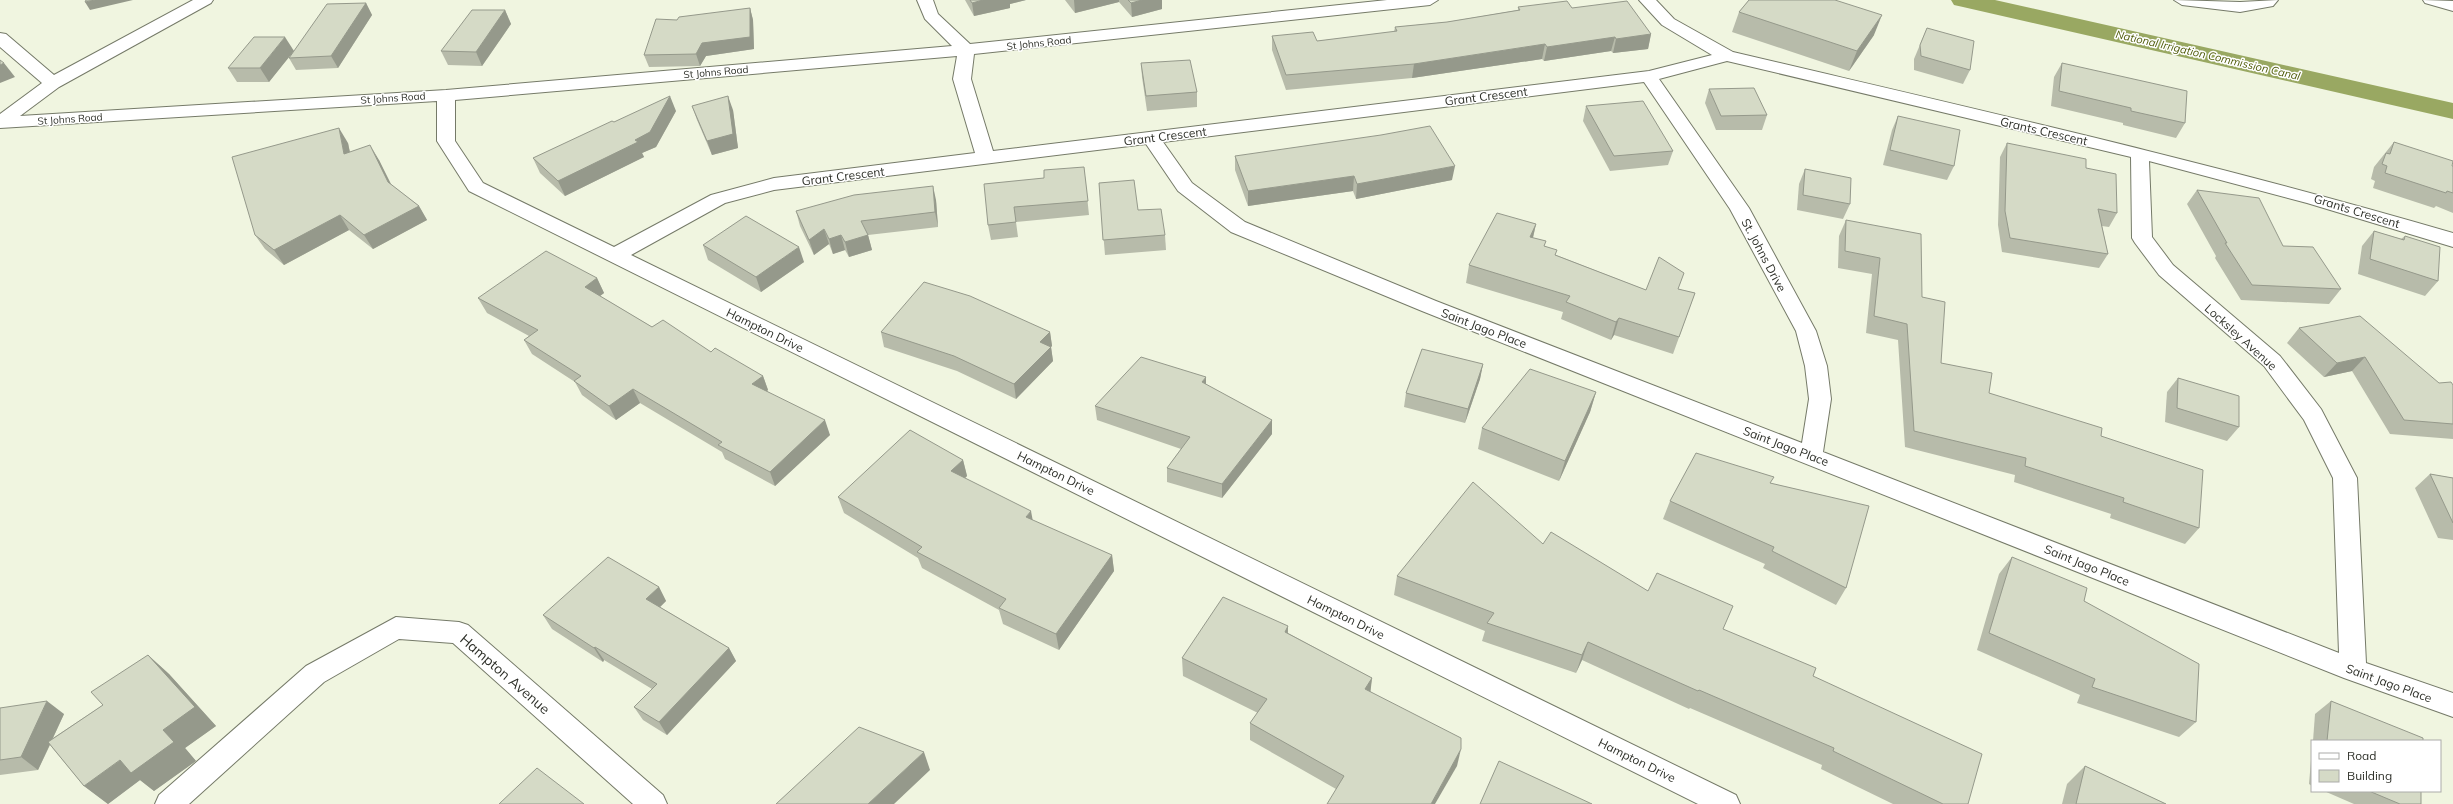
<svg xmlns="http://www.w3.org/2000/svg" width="2453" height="804" font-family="Mulish,sans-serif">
  <rect width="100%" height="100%" fill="#f0f5e0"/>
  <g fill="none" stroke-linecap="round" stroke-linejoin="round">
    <!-- canal -->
    <polygon fill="#99a862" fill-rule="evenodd" points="1951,0 1995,0 2453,103 2453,119 1963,7 1954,5"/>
    <defs>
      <g id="minor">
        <path d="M 193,0 L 213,0 L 211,3 L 59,87 L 20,116 L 446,90 L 952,46 L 925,19 L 917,0 L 933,0 L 938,14 L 970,44 L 1387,0 L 1438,0 L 1430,5 L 974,54 L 971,79 L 993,151 L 1649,71 L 1712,55 L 1662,25 L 1639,0 L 1656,0 L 1674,19 L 1733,52 C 1974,109 2215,163 2453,233 L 2453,247 L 2307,203 L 2149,161 L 2152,237 L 2173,265 L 2280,356 L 2321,409 L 2357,478 L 2366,663 L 2453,693 L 2453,717 L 2344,678 L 1422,311 L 1231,232 L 1178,191 L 1146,144 L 774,190 L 725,203 L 631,255 L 1736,795 L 1740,804 L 1698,804 L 469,191 L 437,141 L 437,101 L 0,128 L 0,114 L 42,83 L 0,47 L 0,33 L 6,34 L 54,75 ZM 957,56 L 953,79 L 975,153 L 774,178 L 711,195 L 614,247 L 483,183 L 455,141 L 455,100 ZM 1727,61 L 2131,157 L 2132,238 L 2135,243 L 2159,275 L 2264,366 L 2304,420 L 2333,478 L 2339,653 L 1823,452 L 1831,399 L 1827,366 L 1816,331 L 1749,208 L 1659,79 ZM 1644,82 L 1730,209 L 1796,331 L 1805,366 L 1809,399 L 1802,443 L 1436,301 L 1245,222 L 1192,183 L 1163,142 Z"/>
        <polygon points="2174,0 2240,2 2278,0 2273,6 2240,12 2182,5"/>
        <polygon points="396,617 459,622 468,625 663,795 667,804 633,804 453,643 399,639 324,682 189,804 155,804 159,795 306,666"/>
      </g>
      <polygon id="major" points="2423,0 2453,1 2453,11 2425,3"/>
    </defs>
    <!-- minor casing -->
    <use href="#minor" stroke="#757a68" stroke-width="2"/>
    <!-- major casing -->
    <use href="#major" stroke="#757a68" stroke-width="2"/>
    <!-- minor -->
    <use href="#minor" fill="#fff" fill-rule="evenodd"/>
    <!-- major -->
    <use href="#major" fill="#fff" fill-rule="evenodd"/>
  </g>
  <!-- wall -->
  <g fill="#b7bbaa">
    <polygon points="965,0 1026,0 1010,4 1010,8 974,16"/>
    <polygon points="1065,0 1162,0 1162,9 1132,17 1119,2 1075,13"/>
    <polygon points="1749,0 1836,0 1874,35 1849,71 1732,32 1739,12"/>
    <polygon points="366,3 372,15 338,68 296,70 289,58 291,54 269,82 237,82 228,68 294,51"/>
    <polygon points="1518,7 1572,8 1651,34 1648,49 1613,53 1611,51 1544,61 1542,59 1412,78 1286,90 1272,50 1272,36 1317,41 1394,32 1395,27 1447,22 1518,10"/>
    <polygon points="750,8 753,20 754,49 706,56 700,66 649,67 644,55 677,20"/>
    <polygon points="505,10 511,24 482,66 448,65 441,51"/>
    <polygon points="1927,28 1970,70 1963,84 1914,70 1914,59"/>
    <polygon points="1141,63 1197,92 1197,107 1147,111 1142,77"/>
    <polygon points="2062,63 2185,123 2176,138 2123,125 2123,123 2051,106 2054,77"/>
    <polygon points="1709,89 1767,115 1762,130 1716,130 1705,103"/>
    <polygon points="692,106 733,110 738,148 712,155 697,120"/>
    <polygon points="1586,106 1673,151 1668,165 1610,171 1583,121"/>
    <polygon points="676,111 656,147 642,153 644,157 565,196 540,173 533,158 614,122"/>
    <polygon points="1898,116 1954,166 1947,180 1883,165 1892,130"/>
    <polygon points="2394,142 2453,166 2453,213 2436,206 2434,208 2373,188 2375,181 2371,179 2374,167"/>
    <polygon points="348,143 350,152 379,160 390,184 419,206 427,220 373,249 349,230 284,265 265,249 255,235"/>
    <polygon points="2007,143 2086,168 2117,213 2109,227 2102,226 2108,254 2099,268 2002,252 1998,225 2000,157"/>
    <polygon points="1235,156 1452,180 1356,199 1353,191 1248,206 1235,170"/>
    <polygon points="1084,167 1089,215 1016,222 1018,237 991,240 988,225 1044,178"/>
    <polygon points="1805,169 1850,204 1843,219 1797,210 1799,184"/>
    <polygon points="1099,183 1138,210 1165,235 1166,250 1105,255"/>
    <polygon points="2197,190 2283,246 2341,289 2329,304 2241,300 2215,258 2216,256 2187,204"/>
    <polygon points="936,200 938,227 868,235 872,250 849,257 845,250 833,254 829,244 814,255 800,226 796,211"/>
    <polygon points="1846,220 1922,297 1941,363 1989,393 2101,436 2199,528 2185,544 2110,518 2111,514 2014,482 2015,475 1905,447 1898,340 1866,333 1872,274 1838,268 1839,236"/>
    <polygon points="1536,224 1533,238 1556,255 1646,290 1678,289 1695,293 1673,354 1614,335 1611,340 1561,319 1563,312 1466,283 1469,265"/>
    <polygon points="2374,231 2401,239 2405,236 2438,281 2425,296 2358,274 2362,246"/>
    <polygon points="703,245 804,262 761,292 708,260"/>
    <polygon points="597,278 604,293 600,296 652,327 711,352 763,376 768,390 767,391 830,435 775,486 725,459 722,452 640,403 616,420 582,395 575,382 532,354 524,340 529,336 487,313 478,298"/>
    <polygon points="2299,328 2439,383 2453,385 2453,439 2390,434 2352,371 2324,377 2287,343"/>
    <polygon points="881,332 1050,332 1052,346 1051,347 1053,361 1016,399 957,371 884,347"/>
    <polygon points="1483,364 1480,379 1465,423 1404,407 1406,393"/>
    <polygon points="2178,378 2239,427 2227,441 2165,422 2167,392"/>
    <polygon points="1596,392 1590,412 1559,481 1478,449 1482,428"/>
    <polygon points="1095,406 1272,420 1272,434 1222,498 1167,482 1167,468 1181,449 1097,420"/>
    <polygon points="963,460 967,476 965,478 1033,521 1112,555 1114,571 1059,650 1003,624 999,610 922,568 918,558 844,513 838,497"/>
    <polygon points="2430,474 2453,478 2453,540 2438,538 2415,488"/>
    <polygon points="1771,484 1846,588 1836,605 1763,568 1765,564 1663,519 1670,501"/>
    <polygon points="1543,544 1648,591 1813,676 1968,804 1893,804 1821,769 1822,765 1690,708 1689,709 1582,660 1576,673 1482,641 1485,631 1394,595 1397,576"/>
    <polygon points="2012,557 2084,601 2196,722 2179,737 2077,703 2080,695 1977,650 1999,574"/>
    <polygon points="659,587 666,601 660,607 729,648 736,661 667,735 643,720 634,707 652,689 604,660 603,662 552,629 543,615"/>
    <polygon points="1288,626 1288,633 1372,678 1370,691 1457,766 1336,789 1250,740 1250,723 1258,713 1183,676 1182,658"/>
    <polygon points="148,655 169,674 216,726 185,748 196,761 154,791 140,780 108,804 84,786 50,745 38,770 0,775 0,708 64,714 53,738 103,705"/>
    <polygon points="2331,701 2423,741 2313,741 2315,714"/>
    <polygon points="2312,748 2312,786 2309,784"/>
    <polygon points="2085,766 2166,804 2062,804 2067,784"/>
    <polygon points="2324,791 2421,791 2421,804 2354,804"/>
  </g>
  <!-- shaded-wall -->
  <g fill="#95998b">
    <polygon points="95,0 133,0 90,10 85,2"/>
    <polygon points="983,0 1026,0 1010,4 1010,8 974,16 972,3"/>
    <polygon points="1074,0 1119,0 1119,2 1075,13"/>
    <polygon points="1142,0 1162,0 1162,9 1132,17 1131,3"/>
    <polygon points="366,3 372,15 338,68 331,56"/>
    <polygon points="750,8 753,20 754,49 706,56 700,66 696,54 702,43"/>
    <polygon points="505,10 511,24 482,66 476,52"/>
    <polygon points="1882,15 1874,35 1849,71 1857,51"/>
    <polygon points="1651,34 1648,49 1613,53 1616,39"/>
    <polygon points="285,37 294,51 269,82 260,68"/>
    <polygon points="1615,37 1611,51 1544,61 1547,47"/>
    <polygon points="1545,44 1542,59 1412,78 1414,64"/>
    <polygon points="4,63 15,77 0,83 0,65"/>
    <polygon points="670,96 676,111 656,147 642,153 644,157 565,196 558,181 635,140"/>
    <polygon points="728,96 733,110 738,148 712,155 707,141"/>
    <polygon points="339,128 348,143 353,169 344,154"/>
    <polygon points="370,145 379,160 397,196 388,182"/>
    <polygon points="1455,166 1452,180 1356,199 1357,184"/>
    <polygon points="1354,176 1353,191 1248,206 1248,191"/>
    <polygon points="933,186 936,200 938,227 935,212"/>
    <polygon points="419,206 427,220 373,249 364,235"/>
    <polygon points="340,215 349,230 284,265 274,250"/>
    <polygon points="1536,224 1532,241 1530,237"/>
    <polygon points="824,229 829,244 814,255 809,240"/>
    <polygon points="841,235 845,250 833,254 829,239"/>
    <polygon points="868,235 872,250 849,257 845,242"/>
    <polygon points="799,247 804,262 761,292 756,277"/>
    <polygon points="597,278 604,293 592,302 585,287"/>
    <polygon points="1619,318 1614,335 1611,340 1616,322"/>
    <polygon points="1050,332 1052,346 1051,347 1053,361 1016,399 1014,384 1040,342"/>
    <polygon points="2365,357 2352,371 2324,377 2337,363"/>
    <polygon points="1483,364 1480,379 1465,423 1468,409"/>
    <polygon points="763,376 768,390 758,399 752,384"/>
    <polygon points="1206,377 1206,391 1202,382"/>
    <polygon points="633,389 640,403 616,420 609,406"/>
    <polygon points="1596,392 1590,412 1559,481 1565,461"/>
    <polygon points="825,420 830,435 775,486 770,472"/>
    <polygon points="1272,420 1272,434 1222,498 1222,484"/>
    <polygon points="963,460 967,476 955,488 951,471"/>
    <polygon points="1031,511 1034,527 1026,517"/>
    <polygon points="1112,555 1114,571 1059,650 1056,634"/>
    <polygon points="659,587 666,601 654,613 646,599"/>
    <polygon points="1288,626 1287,644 1285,632"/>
    <polygon points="1588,642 1582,660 1576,673 1582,655"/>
    <polygon points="595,647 604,660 603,662 594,648"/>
    <polygon points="729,648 736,661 667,735 659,722"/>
    <polygon points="148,655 169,674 216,726 185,748 196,761 154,791 140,780 108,804 84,786 163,730"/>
    <polygon points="1372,678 1370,696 1365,689"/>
    <polygon points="47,701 64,714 38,770 21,757"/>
    <polygon points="1461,749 1457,766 1435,804 1431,804"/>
    <polygon points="924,752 930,770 894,804 868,804"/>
  </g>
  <!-- building -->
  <g fill="#d5dac6" stroke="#95998b">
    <polygon points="86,0 95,0 85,2"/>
    <polygon points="970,0 983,0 972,3"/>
    <polygon points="1128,0 1142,0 1131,3"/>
    <polygon points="1749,0 1835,0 1882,15 1857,51 1739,12"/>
    <polygon points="1567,1 1572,8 1627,1 1651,34 1616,39 1615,37 1547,47 1545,44 1414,64 1286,75 1272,36 1313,32 1317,41 1397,31 1395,27 1447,22 1520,10 1518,7"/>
    <polygon points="366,3 331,56 289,58 327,4"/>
    <polygon points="750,8 750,37 702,43 696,54 644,55 656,19 677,20 679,17"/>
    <polygon points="472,10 505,10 476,52 441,51"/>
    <polygon points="1927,28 1974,41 1970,70 1921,56 1920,45"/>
    <polygon points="254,37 285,37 260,68 228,68"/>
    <polygon points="0,60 4,63 0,65"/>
    <polygon points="1190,60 1197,92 1146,96 1141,63"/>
    <polygon points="2062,63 2187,91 2185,123 2131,111 2131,108 2059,91"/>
    <polygon points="1754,88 1767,115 1721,116 1709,89"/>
    <polygon points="670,96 650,132 635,140 638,142 558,181 533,158 612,121 614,122"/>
    <polygon points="728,96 733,134 707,141 692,106"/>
    <polygon points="1643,101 1673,151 1614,156 1586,106"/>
    <polygon points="1898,116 1960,130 1954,166 1890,150"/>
    <polygon points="1430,126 1455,166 1357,184 1354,176 1248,191 1235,156 1381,135"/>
    <polygon points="339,128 344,154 370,145 388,182 419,206 364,235 340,215 274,250 255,235 232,157"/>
    <polygon points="2394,142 2453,161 2452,166 2453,166 2453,193 2447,191 2446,193 2385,173 2387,166 2382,164 2386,153 2390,154"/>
    <polygon points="2007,143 2086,159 2086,168 2116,174 2117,213 2098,209 2108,254 2010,238 2005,211"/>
    <polygon points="1084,167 1088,201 1014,207 1016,222 988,225 984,184 1044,178 1044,170"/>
    <polygon points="1805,169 1851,178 1850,204 1803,195"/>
    <polygon points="1134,180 1138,210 1161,209 1165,235 1103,240 1099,183"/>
    <polygon points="933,186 935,212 861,221 868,235 845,242 841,235 829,239 824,229 809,240 796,211 854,195"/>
    <polygon points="2197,190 2259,198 2283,246 2313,247 2341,289 2252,285 2225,243 2227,243"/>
    <polygon points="1497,213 1536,224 1530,237 1546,241 1544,246 1557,250 1555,255 1646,290 1659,257 1684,273 1678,289 1695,293 1679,337 1619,318 1616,322 1566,302 1570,296 1469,265"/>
    <polygon points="746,216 799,247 756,277 703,245"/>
    <polygon points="1846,220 1921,234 1922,297 1945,302 1941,363 1992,373 1989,393 2102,428 2101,436 2203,470 2199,528 2123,502 2124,498 2025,466 2026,458 1914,431 1907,324 1874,316 1880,258 1845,251"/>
    <polygon points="2374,231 2404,240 2405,236 2440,247 2438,281 2370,259"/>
    <polygon points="546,251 597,278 585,287 652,327 663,320 711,352 715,348 763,376 752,384 825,420 770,472 718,445 722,442 633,389 609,406 574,381 581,376 524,340 538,330 478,298"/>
    <polygon points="924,282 970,296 1050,332 1040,342 1051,347 1014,384 954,356 881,332"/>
    <polygon points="2360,316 2439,383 2451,382 2453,385 2453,424 2404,420 2365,357 2337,363 2299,328"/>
    <polygon points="1422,349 1483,364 1468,409 1406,393"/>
    <polygon points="1141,357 1206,377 1202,382 1272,420 1222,484 1167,468 1190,437 1095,406"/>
    <polygon points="1530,369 1596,392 1565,461 1482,428"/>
    <polygon points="2178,378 2239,396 2239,427 2177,408"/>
    <polygon points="910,430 963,460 951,471 1031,511 1026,517 1112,555 1056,634 999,608 1006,599 917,552 922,547 838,497"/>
    <polygon points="1696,453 1774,477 1770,483 1869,506 1846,588 1772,551 1774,547 1670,501"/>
    <polygon points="2430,474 2453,478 2453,523"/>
    <polygon points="1473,482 1543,544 1551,532 1648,591 1657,573 1733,606 1723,629 1816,668 1813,676 1982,754 1968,804 1943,804 1833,751 1834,748 1699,690 1698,691 1588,642 1582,655 1487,623 1494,613 1397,576"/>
    <polygon points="608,557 659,587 646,599 729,648 659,722 634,707 657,684 595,647 594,648 543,615"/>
    <polygon points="2012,557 2087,588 2084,601 2199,664 2196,722 2092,687 2095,679 1989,633"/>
    <polygon points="1223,597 1288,626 1285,632 1372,678 1365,689 1461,738 1461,749 1431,804 1327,804 1344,776 1250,723 1267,699 1182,658"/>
    <polygon points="148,655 195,707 163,730 174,742 131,773 120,760 84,786 48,742 103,705 91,692"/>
    <polygon points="47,701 21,757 0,760 0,708"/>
    <polygon points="2331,701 2423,738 2423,741 2327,741"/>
    <polygon points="859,727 924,752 868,804 776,804"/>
    <polygon points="1499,761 1592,804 1480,804"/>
    <polygon points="2085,766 2166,804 2076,804"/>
    <polygon points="537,768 584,804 499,804"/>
    <polygon points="2369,791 2421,791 2421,804 2400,804"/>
  </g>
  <g text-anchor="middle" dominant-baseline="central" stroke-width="3" stroke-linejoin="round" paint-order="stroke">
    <!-- far-street labels -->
    <g font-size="10" fill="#2e3029" stroke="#fff">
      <text transform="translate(1039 43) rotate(-6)">St Johns Road</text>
      <text transform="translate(716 72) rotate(-5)">St Johns Road</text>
      <text transform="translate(393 98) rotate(-4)">St Johns Road</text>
      <text transform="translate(70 119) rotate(-4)">St Johns Road</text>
    </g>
    <!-- far-water labels -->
    <g font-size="11" font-style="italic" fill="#505c0a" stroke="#fff">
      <text transform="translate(2208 55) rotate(13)">National Irrigation Commission Canal</text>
    </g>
    <!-- street labels -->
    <g font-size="12" fill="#2e3029" stroke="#fff">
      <text transform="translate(1486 96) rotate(-7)">Grant Crescent</text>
      <text transform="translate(2044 131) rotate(13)">Grants Crescent</text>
      <text transform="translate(1165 136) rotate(-7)">Grant Crescent</text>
      <text transform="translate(843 176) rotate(-7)">Grant Crescent</text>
      <text transform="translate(2357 211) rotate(17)">Grants Crescent</text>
      <text transform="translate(1764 255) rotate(62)">St. Johns Drive</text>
      <text transform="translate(1484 328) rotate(21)">Saint Jago Place</text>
      <text transform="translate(765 330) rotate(26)">Hampton Drive</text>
      <text transform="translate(2241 337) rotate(42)">Locksley Avenue</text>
      <text transform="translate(1786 446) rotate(21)">Saint Jago Place</text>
      <text transform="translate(1056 473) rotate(26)">Hampton Drive</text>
      <text transform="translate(2087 565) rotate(22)">Saint Jago Place</text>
      <text transform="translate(1346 617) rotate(26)">Hampton Drive</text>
      <text transform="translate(2389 683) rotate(20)">Saint Jago Place</text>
      <text transform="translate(1637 760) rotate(26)">Hampton Drive</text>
    </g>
    <!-- near-street labels -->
    <g font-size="14" fill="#2e3029" stroke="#fff">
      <text transform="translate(505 674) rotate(41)">Hampton Avenue</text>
    </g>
  </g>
  <!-- legend -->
  <rect x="2311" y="740" width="130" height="52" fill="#ffffff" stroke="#abaca9"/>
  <rect x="2319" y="753" width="20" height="6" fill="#ffffff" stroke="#abaca9"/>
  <text x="2347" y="760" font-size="12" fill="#2e3029">Road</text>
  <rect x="2319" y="770" width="20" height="12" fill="#d5dac6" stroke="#abaca9"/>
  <text x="2347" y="780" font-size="12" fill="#2e3029">Building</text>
</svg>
